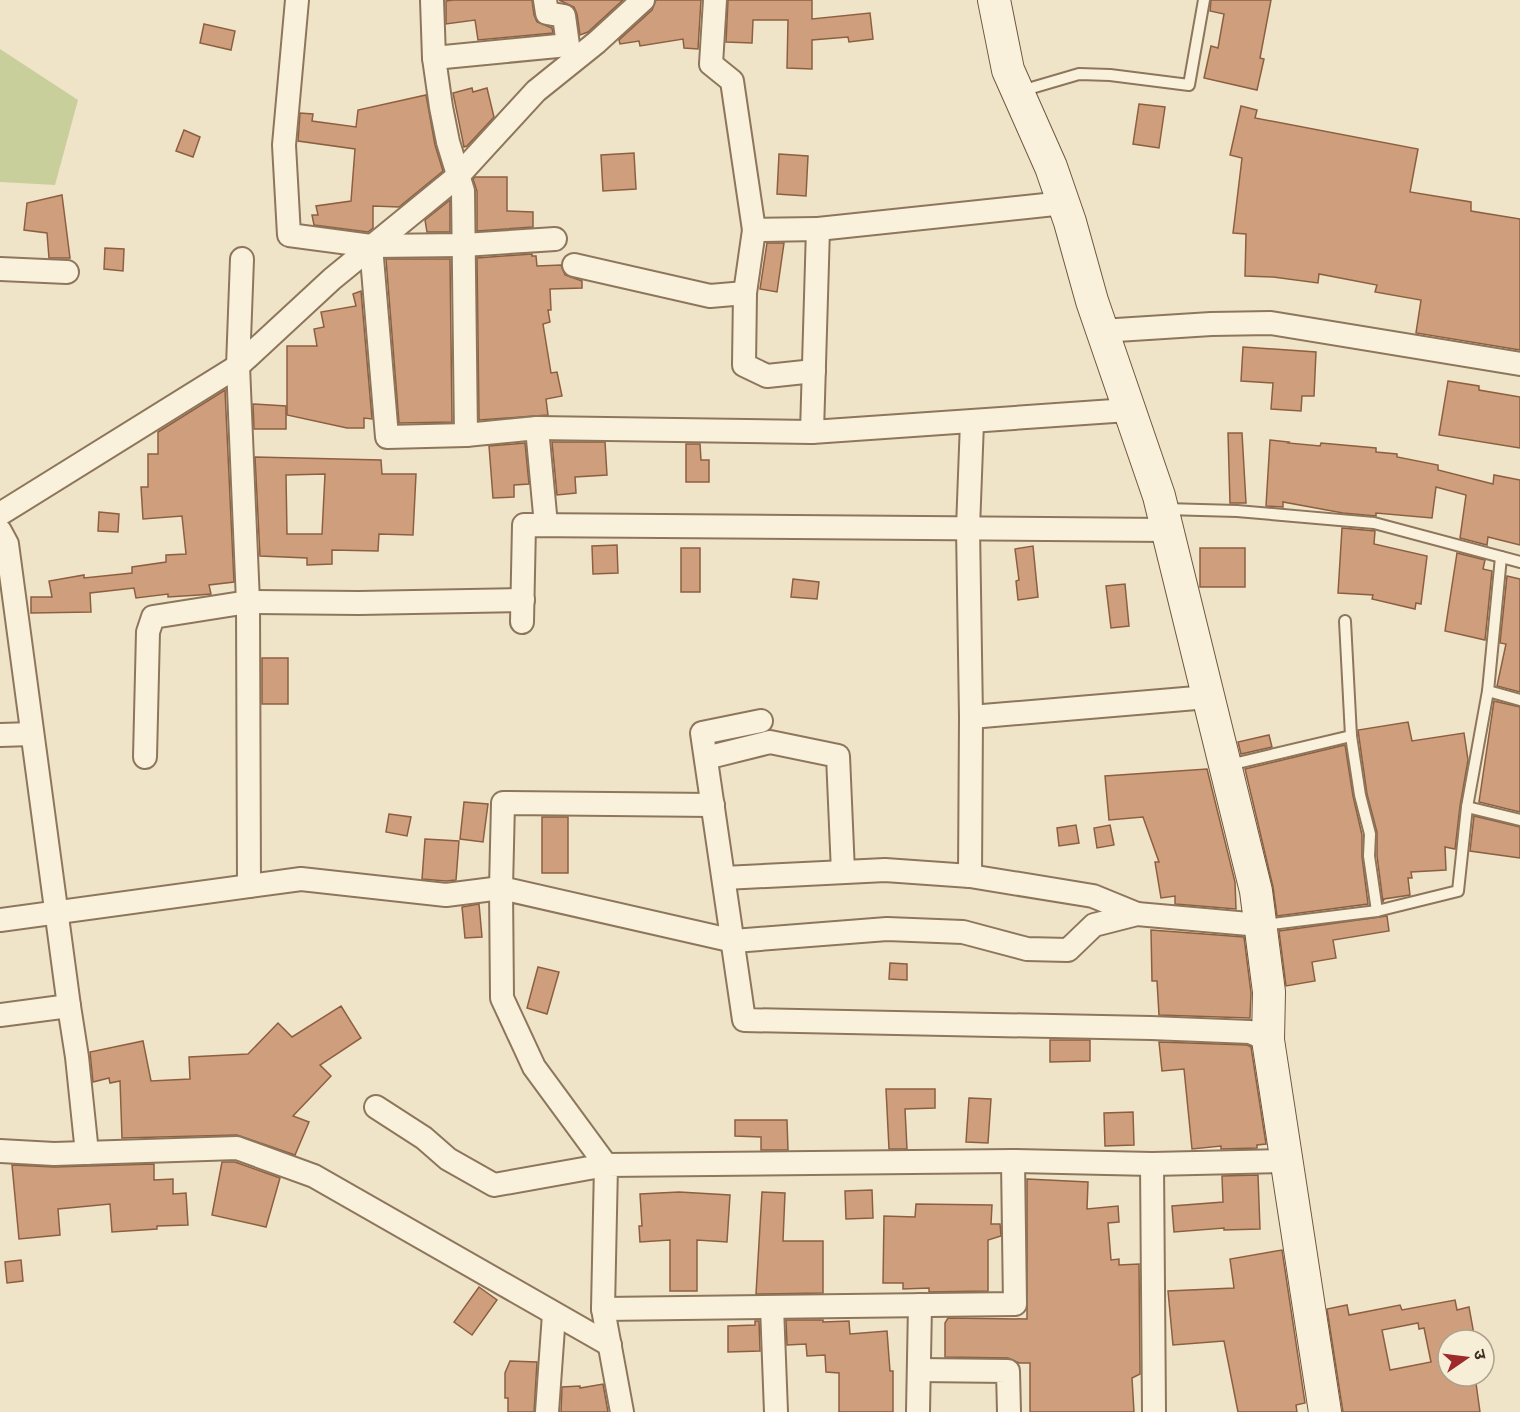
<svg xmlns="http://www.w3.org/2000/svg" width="1520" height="1412" font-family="'Roboto Serif','Noto Sans Devanagari',serif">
  <rect width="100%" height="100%" fill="#f0e4c8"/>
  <!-- green -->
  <polygon fill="#c9cf9b" points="0,49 78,100 55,185 0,182"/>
  <!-- building -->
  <g fill="#cf9f7d" stroke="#8d5f41" stroke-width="1.5" fill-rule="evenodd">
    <polygon points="453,0 532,0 534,15 537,22 552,28 553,33 478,40 475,20 446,24 446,1"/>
    <polygon points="559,0 623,0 588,32 580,35 577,14 574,7"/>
    <polygon points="656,0 701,0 698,49 684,48 683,39 640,46 639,41 620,44 619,40 652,10"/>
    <polygon points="728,0 812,0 812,19 870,13 873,39 849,42 848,37 812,40 812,69 787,68 788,20 753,20 752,43 726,42"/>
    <polygon points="1211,0 1271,0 1260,58 1264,59 1257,90 1204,78 1211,46 1218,48 1224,14 1210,11"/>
    <polygon points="204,24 235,31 231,50 200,43"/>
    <polygon points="472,88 473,92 487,88 494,117 467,146 464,147 453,93"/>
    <polygon points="426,95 435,145 443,171 399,207 373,206 373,228 368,232 314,225 312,215 318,215 316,206 351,201 355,149 298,141 300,113 313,114 312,121 356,127 358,110"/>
    <polygon points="1139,104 1165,107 1159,148 1133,144"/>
    <polygon points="1241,106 1257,110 1255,118 1418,149 1410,192 1471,202 1471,211 1520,219 1520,350 1416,333 1421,300 1375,292 1377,285 1319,274 1318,283 1273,277 1245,276 1246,234 1233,233 1242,158 1230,155"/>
    <polygon points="184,130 200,137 193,157 176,151"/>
    <polygon points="634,153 636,189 603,191 601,155"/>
    <polygon points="779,154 808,156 806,196 777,194"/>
    <polygon points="475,177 507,177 507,211 533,212 533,227 477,231 477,191 473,179"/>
    <polygon points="62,195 70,258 49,258 47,233 24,230 27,203"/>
    <polygon points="450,200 450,232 427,232 425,220"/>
    <polygon points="767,243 784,243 777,292 760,289"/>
    <polygon points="105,248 124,249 123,271 104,269"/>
    <polygon points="532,254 532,256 536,256 537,266 561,265 565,275 582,281 582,288 550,289 551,310 548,310 550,322 543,324 551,373 557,372 562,396 546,399 548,415 479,420 477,258"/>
    <polygon points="386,259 450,259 452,422 399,423"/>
    <polygon points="361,291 372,419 364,418 364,428 347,428 287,415 287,346 317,346 314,329 324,327 321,312 356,306 353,294"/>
    <polygon points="1243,347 1316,352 1314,396 1302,396 1301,411 1271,409 1273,383 1241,381"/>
    <polygon points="1448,381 1479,386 1479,390 1520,397 1520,448 1439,435"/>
    <polygon points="225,390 234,582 209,585 211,594 199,595 168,597 168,594 136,598 134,588 90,593 91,612 31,613 31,597 52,597 49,581 84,575 84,578 132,573 132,567 166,562 166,555 186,554 182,516 143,519 141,487 148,487 148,454 158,454 158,432"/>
    <polygon points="253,404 286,406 286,429 254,429"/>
    <polygon points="1228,433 1242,433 1246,503 1230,503"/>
    <polygon points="1270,440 1289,442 1288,443 1320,446 1321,443 1376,448 1376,452 1397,454 1397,457 1438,465 1438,470 1493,484 1494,475 1520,480 1520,545 1488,537 1487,545 1460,538 1466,495 1436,487 1432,518 1376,513 1376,516 1343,513 1283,502 1283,507 1266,506"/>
    <polygon points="552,442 605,442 607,475 575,477 576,493 557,495"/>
    <polygon points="525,443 529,484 514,485 514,497 493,498 489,446"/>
    <polygon points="686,444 700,444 701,460 709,460 709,482 686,482"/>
    <path d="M 255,457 L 381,460 L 382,474 L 416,474 L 413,535 L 379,534 L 378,551 L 332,550 L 332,564 L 307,565 L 307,558 L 260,556 ZM 325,474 L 322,534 L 287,534 L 286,475 Z"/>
    <polygon points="99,512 119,514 118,532 98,531"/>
    <polygon points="1342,528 1375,531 1374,544 1427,556 1421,604 1416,603 1415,609 1372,599 1373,595 1338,593"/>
    <polygon points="617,545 618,573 593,574 592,546"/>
    <polygon points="1033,546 1038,597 1018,600 1016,581 1019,580 1015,549"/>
    <rect x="681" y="548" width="19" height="44"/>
    <rect x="1200" y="548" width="45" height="39"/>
    <polygon points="1457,553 1485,560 1483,569 1492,571 1485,640 1445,631"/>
    <polygon points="1507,576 1520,579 1520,692 1497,686 1506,644 1500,643"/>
    <polygon points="793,579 819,582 817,599 791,597"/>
    <polygon points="1125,584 1129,626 1111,628 1106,586"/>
    <rect x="262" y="658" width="26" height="46"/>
    <polygon points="1494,701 1520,707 1520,812 1479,802"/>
    <polygon points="1408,722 1412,741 1464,733 1468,760 1460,806 1455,849 1445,847 1446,870 1411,872 1412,878 1408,878 1410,895 1384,899 1383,902 1377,856 1377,832 1367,794 1358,730"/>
    <polygon points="1269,735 1272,747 1241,754 1238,742"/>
    <polygon points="1345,745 1353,796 1362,835 1362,857 1368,904 1277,916 1273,887 1245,769"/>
    <polygon points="1207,769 1235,882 1236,909 1175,904 1175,896 1161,898 1155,862 1159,862 1143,817 1109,820 1105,776"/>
    <polygon points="464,802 488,804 483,842 460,839"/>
    <polygon points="389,814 411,817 407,836 386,832"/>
    <polygon points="1474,816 1520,827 1520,858 1470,851"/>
    <rect x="542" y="817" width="26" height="56"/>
    <polygon points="1076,825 1079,843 1059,846 1057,828"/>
    <polygon points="1110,825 1114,845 1097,848 1094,828"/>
    <polygon points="425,839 459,841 456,880 446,881 422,879"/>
    <polygon points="479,904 482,937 465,938 462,907"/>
    <polygon points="1387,916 1389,931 1333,940 1336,958 1312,962 1315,981 1286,986 1279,931"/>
    <polygon points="1151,930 1244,937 1251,993 1250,1018 1159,1015 1157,981 1152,981"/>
    <polygon points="890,963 907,964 907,980 889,979"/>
    <polygon points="538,967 559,972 547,1014 527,1008"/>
    <polygon points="341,1006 361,1038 320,1065 331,1076 293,1116 309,1122 295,1155 237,1135 122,1138 120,1081 110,1083 109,1078 93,1082 90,1052 143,1041 151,1081 190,1079 189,1057 248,1054 278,1023 292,1037"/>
    <polygon points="1050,1040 1090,1040 1090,1061 1050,1062"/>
    <polygon points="1159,1042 1247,1045 1251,1047 1266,1144 1257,1145 1257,1148 1221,1149 1221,1146 1192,1149 1184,1069 1162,1071"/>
    <polygon points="886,1089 935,1089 935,1108 905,1109 907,1149 889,1149"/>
    <polygon points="969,1098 991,1099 988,1143 966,1142"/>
    <polygon points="1133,1112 1134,1145 1105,1146 1104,1113"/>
    <polygon points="735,1120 787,1120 788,1150 761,1150 761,1137 735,1136"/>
    <polygon points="222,1162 235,1162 280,1178 266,1227 212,1215"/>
    <polygon points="154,1164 154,1180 173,1179 173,1194 186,1193 188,1225 157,1226 157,1229 112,1232 110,1204 58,1209 60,1235 19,1239 12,1165 54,1167"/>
    <polygon points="1258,1175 1260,1229 1224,1230 1224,1228 1174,1232 1172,1206 1223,1202 1222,1176"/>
    <polygon points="1027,1179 1088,1182 1087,1209 1118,1206 1119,1222 1108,1223 1111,1260 1119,1259 1119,1265 1139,1264 1140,1374 1132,1378 1134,1412 1030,1412 1030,1363 1019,1363 1008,1358 945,1357 945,1323 948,1318 1027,1319"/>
    <polygon points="872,1190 873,1218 846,1219 845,1191"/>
    <polygon points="679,1192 730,1195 727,1242 697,1240 697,1291 670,1291 670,1240 640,1242 639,1226 642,1226 640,1194"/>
    <polygon points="762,1192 785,1193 783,1241 823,1241 823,1293 756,1294"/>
    <polygon points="916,1204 992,1205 991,1224 1000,1224 1001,1236 988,1240 988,1291 929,1292 929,1288 903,1289 903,1283 883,1283 884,1216 915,1217"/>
    <polygon points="1282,1250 1305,1403 1296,1405 1297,1412 1238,1412 1224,1341 1173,1345 1168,1291 1234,1288 1230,1259"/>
    <polygon points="21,1260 23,1281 7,1283 5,1262"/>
    <polygon points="479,1287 497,1300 472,1335 454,1322"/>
    <path d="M 1455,1300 L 1457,1310 L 1469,1307 L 1475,1340 L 1448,1340 L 1448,1376 L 1475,1376 L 1480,1412 L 1343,1412 L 1327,1309 L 1347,1305 L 1349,1315 L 1400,1305 L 1402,1310 ZM 1418,1323 L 1419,1329 L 1424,1328 L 1431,1362 L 1390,1370 L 1382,1330 Z"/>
    <polygon points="786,1320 823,1320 823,1322 849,1321 850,1334 887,1331 890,1371 893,1371 893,1412 839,1412 839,1373 826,1372 825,1355 807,1356 806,1344 787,1345"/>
    <polygon points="755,1321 759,1321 760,1351 728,1352 728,1326 755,1325"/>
    <polygon points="510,1361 537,1362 534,1412 508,1412 508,1398 505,1398 505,1373"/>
    <polygon points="603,1384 608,1412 561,1412 562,1387 580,1386 580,1388"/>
  </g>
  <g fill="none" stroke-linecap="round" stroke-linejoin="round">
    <defs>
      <g id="lane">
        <polyline points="1021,91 1079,74 1110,75 1189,85 1204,0"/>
        <polyline points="1165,509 1237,511 1374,523 1520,562"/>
        <polyline points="1345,621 1351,736 1360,795 1370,834 1369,856 1377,911"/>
        <polyline points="1488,691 1520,700"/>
        <polyline points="1229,765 1351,736"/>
        <polyline points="1467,807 1520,820"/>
        <polyline points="1264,925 1377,911 1458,891 1467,807 1488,691 1501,557"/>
      </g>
      <g id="street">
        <polyline points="297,0 284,145 289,235 371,246 464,245 555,239"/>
        <polyline points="432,0 434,58 441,107 448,142 463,191 466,435"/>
        <polyline points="715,0 711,64 732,81 754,230 818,229 812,432 1128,410"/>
        <polyline points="434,58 568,45 564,16 547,13 545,0"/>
        <polyline points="818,229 1064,203"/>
        <polyline points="754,230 745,293 744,365 767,376 814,371"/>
        <polyline points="371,246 387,437 466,435 537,428 546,525"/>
        <polyline points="242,259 238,366 248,602 249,886"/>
        <polyline points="574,265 710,296 745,293"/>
        <polyline points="0,269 67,272"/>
        <polyline points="1101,331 1211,324 1271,323 1520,364"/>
        <polyline points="972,422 968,528 971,717 1208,697"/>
        <polyline points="537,428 812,432"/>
        <polyline points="0,514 238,366 332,279 458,176 536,91 597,42 643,0"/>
        <polyline points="0,531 7,544 69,1006 77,1057 87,1153"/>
        <polyline points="522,622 524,525 1167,530"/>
        <polyline points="761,721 702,733 744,1020 1151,1028 1250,1032 1268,1040"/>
        <polyline points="0,735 32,734"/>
        <polyline points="145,757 148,632 153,617 248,602 359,603 523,600"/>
        <polyline points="706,758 770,742 838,756 843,872"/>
        <polyline points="970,876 971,717"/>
        <polyline points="724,878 885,870 970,876 1093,896 1137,914"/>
        <polyline points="0,920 301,879 446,895 501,888 734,941 887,929 963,932 1027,949 1068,950 1094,925 1137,914 1260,925"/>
        <polyline points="0,1015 69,1006"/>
        <polyline points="376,1107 424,1138 448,1159 494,1185 606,1165 534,1067 502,998 501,888 503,803 713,805"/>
        <polyline points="0,1151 54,1154 237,1148 314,1176 610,1345"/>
        <polyline points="1152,1164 1154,1412"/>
        <polyline points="772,1307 776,1412"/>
        <polyline points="603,1309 1015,1304 1013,1161"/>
        <polyline points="919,1370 1008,1371 1009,1412"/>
        <polyline points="547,1412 554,1314"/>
        <polyline points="622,1412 603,1309 606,1165 1013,1161 1152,1164 1286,1161"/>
        <polyline points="918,1412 920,1305"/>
      </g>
      <polyline id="secondary" points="994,0 1008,70 1051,167 1070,222 1092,301 1159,496 1256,891 1269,992 1268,1040 1325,1412"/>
    </defs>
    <!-- lane casing -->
    <use href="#lane" stroke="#8d765c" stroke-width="14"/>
    <!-- street casing -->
    <use href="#street" stroke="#8d765c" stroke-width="26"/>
    <!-- secondary casing -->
    <use href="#secondary" stroke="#6f573f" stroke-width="34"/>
    <!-- lane -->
    <use href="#lane" stroke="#faf1dc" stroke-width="10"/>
    <!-- street -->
    <use href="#street" stroke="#faf1dc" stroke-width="22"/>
    <!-- secondary -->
    <use href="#secondary" stroke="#faf1dc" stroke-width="32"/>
  </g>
  <!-- north arrow -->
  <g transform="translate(1466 1358) rotate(76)"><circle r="28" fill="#f7eed8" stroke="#ada18e" stroke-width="1.5"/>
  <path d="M0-4.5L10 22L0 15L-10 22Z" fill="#9e2a2b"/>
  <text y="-9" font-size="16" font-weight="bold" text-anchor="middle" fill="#3d2e20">उ</text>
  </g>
</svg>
